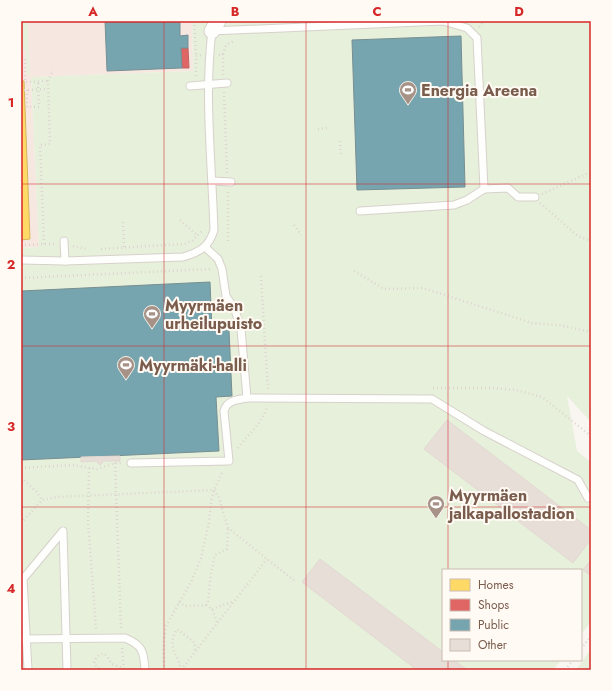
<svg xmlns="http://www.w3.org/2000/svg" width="612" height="691" font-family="Jost,sans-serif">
  <rect width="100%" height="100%" fill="#f9f5f0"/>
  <!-- commercial -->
  <polygon fill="#f6e8e1" points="21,21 192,21 193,71 31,77 39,247 21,248"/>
  <!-- green -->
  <g fill="#e7f0db">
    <polygon points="21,21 27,21 30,75 27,75 26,50 21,50"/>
    <polygon points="192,21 591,21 591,422 567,396 577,451 591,462 591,622 581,634 581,570 443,570 443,660 561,660 553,670 21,670 21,248 39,247 31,77 193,71"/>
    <polygon points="591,649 591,670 576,670"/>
  </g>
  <!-- homes -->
  <polygon fill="#ffd966" stroke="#d7b45e" points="21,81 24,81 30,239 21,240"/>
  <!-- shops -->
  <polygon fill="#e06666" stroke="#c1635e" points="181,48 188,48 189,68 182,68"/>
  <!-- public -->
  <g fill="#76a5af" stroke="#778f92">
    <polygon points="105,21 180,21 180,36 188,35 188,48 181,48 182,68 107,71"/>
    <polygon points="461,36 465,187 357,190 352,40"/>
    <polygon points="210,282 212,331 229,330 232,396 216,397 219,451 21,460 21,291"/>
  </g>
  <!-- building -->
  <g fill="#e6ded7" stroke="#e2d8d2">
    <polygon points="447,420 591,530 591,539 573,563 424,449"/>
    <polygon points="120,456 120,461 104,461 100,465 96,461 81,462 81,457"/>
    <polygon points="320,559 443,652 443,660 454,660 467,670 417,670 302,582"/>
    <polygon points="591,560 591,576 583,570"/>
  </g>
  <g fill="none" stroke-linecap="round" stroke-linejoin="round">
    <defs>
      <g id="lane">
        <polyline points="190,86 227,83"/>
        <polyline points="213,181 231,182"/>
        <polyline points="484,189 508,188 518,197 535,197"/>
        <polyline points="64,241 65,261"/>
        <polyline points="205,247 218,259 222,269 226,296 235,310 241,329 247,398"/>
        <path d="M 21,260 L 65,261 L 183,257 C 200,252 209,247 214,230 C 212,166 204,94 212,31 L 443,21 L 467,28 L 477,38 L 484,189 L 467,200 L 454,205 L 360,211"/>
        <path d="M 131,463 L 229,461 L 224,411 C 227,400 237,400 247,398 L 432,399 L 484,431 L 578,480 L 588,498"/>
        <path d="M 21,639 L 125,638 C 142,645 144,651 145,670"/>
        <polyline points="28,670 23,579 63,531 67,670"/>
      </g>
      <polyline id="street" points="212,31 218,21"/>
    </defs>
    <!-- lane casing -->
    <use href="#lane" stroke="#d7d1cb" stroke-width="9"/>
    <!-- street casing -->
    <use href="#street" stroke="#d7d1cb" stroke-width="17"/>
    <!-- path -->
    <g stroke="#dcd5d0" stroke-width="2.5" stroke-dasharray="1 3" stroke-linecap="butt">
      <polyline points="194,21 196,56"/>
      <polyline points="479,27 484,21"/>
      <polyline points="223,54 223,75"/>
      <polyline points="219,55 223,54 226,45 234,41"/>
      <polyline points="21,59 25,59 25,82 48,81"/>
      <polyline points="196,76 196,56 202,55"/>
      <polyline points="24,90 48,89"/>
      <polyline points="27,90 27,107 39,107 38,81"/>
      <polyline points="224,92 227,173"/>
      <polyline points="318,129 327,128"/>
      <polyline points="340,141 341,155"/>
      <polyline points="228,192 228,241"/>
      <polyline points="542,194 591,172"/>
      <polyline points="540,203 578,236 591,241"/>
      <polyline points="180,220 198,236"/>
      <polyline points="123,222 124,247"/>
      <polyline points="294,225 301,235"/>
      <polyline points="44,244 40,145 50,144 48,81 53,70"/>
      <polyline points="21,245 54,244"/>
      <polyline points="73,246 86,249"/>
      <polyline points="101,249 184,244 192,241 202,231"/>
      <polyline points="354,271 384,289 423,288 532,323 559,325 591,332"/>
      <polyline points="261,276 268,390"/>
      <polyline points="21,278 212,269"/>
      <polyline points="433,388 490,388 516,390 542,397 591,436"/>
      <path d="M 238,448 C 248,434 262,424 267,407"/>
      <polyline points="115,463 121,629"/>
      <polyline points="21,468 73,465 97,469 115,463 123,463"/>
      <polyline points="89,468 88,520 96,629"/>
      <polyline points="21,478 37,492 42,500"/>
      <polyline points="214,490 219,498 228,528 296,582"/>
      <polyline points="21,523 42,500 57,497 214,490"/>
      <polyline points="179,602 185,606 206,605 208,602 211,573 215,555 227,549 228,528"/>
      <polyline points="206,605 212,609 217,622"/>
      <polyline points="212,609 232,602"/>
      <polyline points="122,648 124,670"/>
      <polyline points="581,649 591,636"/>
      <path d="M 103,670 L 98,668 L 94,663 C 96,657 98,654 105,654 L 112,664 L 123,668"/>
      <polyline points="164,670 163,649 166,626 191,582 201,558 209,522 211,502 214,490 223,471"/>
      <polyline points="181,670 267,559"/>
      <path d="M 181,670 C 178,653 166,648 177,629 L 195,643 L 195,651"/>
      <polyline points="565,670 573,660"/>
    </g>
    <!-- lane -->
    <use href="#lane" stroke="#fefefd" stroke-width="7"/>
    <!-- street -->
    <use href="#street" stroke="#fefefd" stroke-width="15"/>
  </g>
  <!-- grid -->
  <path fill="none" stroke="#d62828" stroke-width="1" stroke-opacity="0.55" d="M 164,21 L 164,670M 306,21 L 306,670M 448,21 L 448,570M 21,184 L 591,184M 21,346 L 591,346M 21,507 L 591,507M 448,660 L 448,670"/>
  <!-- icons -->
  <defs>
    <symbol id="stadium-pin" viewBox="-11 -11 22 30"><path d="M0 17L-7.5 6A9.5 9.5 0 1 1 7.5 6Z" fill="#a69286" stroke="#fffaf3"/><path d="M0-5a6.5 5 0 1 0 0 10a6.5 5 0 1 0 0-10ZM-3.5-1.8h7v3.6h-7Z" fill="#fff"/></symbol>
  </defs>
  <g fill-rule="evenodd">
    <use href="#stadium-pin" x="398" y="80" width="20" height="27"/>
    <use href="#stadium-pin" x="142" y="304" width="20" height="27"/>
    <use href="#stadium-pin" x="116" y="355" width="20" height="27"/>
    <use href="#stadium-pin" x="426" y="494" width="20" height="27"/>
  </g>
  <g text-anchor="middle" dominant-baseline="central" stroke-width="4" stroke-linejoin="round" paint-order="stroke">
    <!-- poi labels -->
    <g font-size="16" font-weight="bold" fill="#7a5c4d" stroke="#fffaf3" text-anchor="start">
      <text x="421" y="90">Energia Areena</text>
      <text x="165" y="305">Myyrmäen<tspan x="165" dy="18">urheilupuisto</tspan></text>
      <text x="139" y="365">Myyrmäki-halli</text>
      <text x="449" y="495">Myyrmäen<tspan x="449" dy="18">jalkapallostadion</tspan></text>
    </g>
  </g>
  <!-- border -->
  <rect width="612" height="691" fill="none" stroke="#fffaf3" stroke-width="44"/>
  <!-- legend -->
  <rect x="442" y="569" width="140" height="92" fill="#fffaf3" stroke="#cabbb1"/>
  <rect x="450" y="579" width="20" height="12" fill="#ffd966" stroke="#cabbb1"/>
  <text x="478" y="589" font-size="12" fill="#7a5c4d">Homes</text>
  <rect x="450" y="599" width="20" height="12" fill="#e06666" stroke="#cabbb1"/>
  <text x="478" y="609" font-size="12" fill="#7a5c4d">Shops</text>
  <rect x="450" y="619" width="20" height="12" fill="#76a5af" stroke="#cabbb1"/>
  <text x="478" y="629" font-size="12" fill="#7a5c4d">Public</text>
  <rect x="450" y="639" width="20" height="12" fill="#e6ded7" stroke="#cabbb1"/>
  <text x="478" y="649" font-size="12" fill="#7a5c4d">Other</text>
  <rect x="22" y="22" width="568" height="647" fill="none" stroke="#d62828" stroke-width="1.5"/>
  <g font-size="13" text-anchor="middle" font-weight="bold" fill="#d62828">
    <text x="93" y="16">A</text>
    <text x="235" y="16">B</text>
    <text x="377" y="16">C</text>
    <text x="519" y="16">D</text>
    <text x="11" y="107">1</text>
    <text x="11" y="269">2</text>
    <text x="11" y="431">3</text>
    <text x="11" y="593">4</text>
  </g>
</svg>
